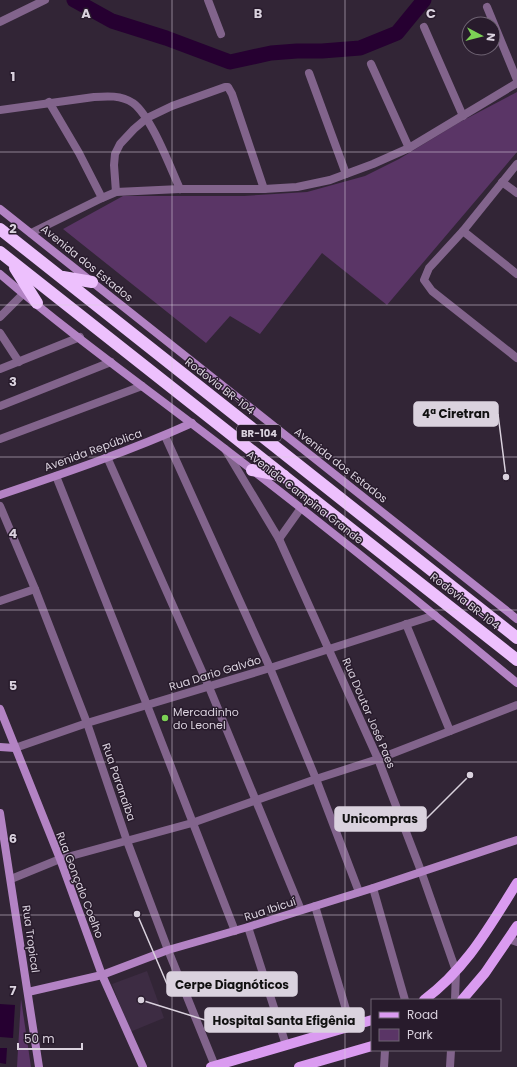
<svg xmlns="http://www.w3.org/2000/svg" width="517" height="1067" font-family="Poppins,sans-serif">
  <rect width="100%" height="100%" fill="#322536"/>
  <!-- built -->
  <polygon fill="#3d2c43" points="147,971 164,1018 130,1032 112,984"/>
  <!-- green -->
  <g fill="#5a3566">
    <polygon points="517,92 517,152 387,305 322,253 260,334 230,316 206,343 63,229 123,196 244,196 307,192 365,176 399,159 460,122"/>
    <polygon points="21,999 31,1067 17,1067"/>
  </g>
  <!-- water -->
  <g fill="#260031">
    <polygon points="0,1004 15,1005 13,1038 0,1037"/>
    <polygon points="0,1048 7,1048 6,1064 0,1063"/>
  </g>
  <g fill="none" stroke-linecap="round" stroke-linejoin="round">
    <!-- river -->
    <polyline stroke="#260031" stroke-width="15" points="74,0 112,21 166,38 230,62 271,53 297,51 322,51 360,48 397,33 424,0"/>
    <!-- street -->
    <g stroke="#82648c" stroke-width="8">
      <polyline points="208,0 221,34"/>
      <polyline points="487,7 517,80"/>
      <polyline points="0,22 45,0"/>
      <polyline points="424,27 463,116"/>
      <polyline points="371,64 409,148"/>
      <polyline points="309,73 346,174"/>
      <polyline points="49,102 79,153 102,198"/>
      <path d="M 0,110 L 94,97 C 107,96 121,95 133,103 C 151,116 170,167 180,189"/>
      <polyline points="517,164 463,231 429,268 424,280 432,291 517,358"/>
      <polyline points="502,182 517,193"/>
      <polyline points="116,192 114,165 115,154 120,144 134,129 147,118 172,106 225,87 228,87 232,94 264,189"/>
      <polyline points="463,231 517,274"/>
      <polyline points="31,233 102,198 116,192 180,189 264,189 297,187 330,180 373,164 409,148 517,83"/>
      <polyline points="0,317 23,294"/>
      <polyline points="0,333 19,362"/>
      <polyline points="0,369 80,337"/>
      <polyline points="0,406 111,362"/>
      <polyline points="165,436 270,668 316,779 359,892"/>
      <polyline points="0,439 142,386"/>
      <polyline points="225,449 279,539 378,759 421,871 456,971 455,1000"/>
      <polyline points="107,457 209,687 301,910"/>
      <polyline points="56,476 147,705 235,931"/>
      <polyline points="0,506 35,589 87,723 127,841 168,950 215,1066"/>
      <polyline points="279,539 301,508"/>
      <polyline points="0,601 35,589"/>
      <polyline points="406,624 450,731"/>
      <polyline points="15,748 87,723 270,668 435,615"/>
      <polyline points="11,879 60,859 192,823 316,779 378,759 517,705"/>
      <polyline points="373,888 405,1000"/>
      <polyline points="315,906 351,1026"/>
      <polyline points="248,927 286,1045"/>
      <polyline points="509,939 517,942"/>
      <polyline points="384,1067 385,1050"/>
      <polyline points="450,1067 451,1050"/>
    </g>
    <!-- secondary -->
    <g stroke="#b383c4" stroke-width="8">
      <polyline points="0,209 517,619"/>
      <path d="M 0,274 C 72,336 150,391 225,449 C 324,525 421,603 517,683"/>
      <path d="M 0,495 C 65,473 130,451 192,423"/>
      <polyline points="0,709 60,859 102,975 143,1067"/>
      <polyline points="0,747 15,748"/>
      <polyline points="0,813 39,1067"/>
      <polyline points="28,992 102,975 168,950 248,927 373,888 517,840"/>
    </g>
    <!-- primary -->
    <g stroke="#da9bf0" stroke-width="10">
      <path d="M 424,1000 C 467,968 489,927 517,883"/>
      <polyline points="462,1000 485,973 517,926"/>
      <polyline points="211,1067 372,1020"/>
      <polyline points="299,1067 372,1046"/>
    </g>
    <!-- highway -->
    <g stroke="#edc0fd" stroke-width="12">
      <polyline points="0,229 517,638"/>
      <polyline points="0,252 517,660"/>
      <polyline points="15,268 37,303"/>
      <polyline points="63,277 92,282"/>
      <polyline points="252,470 284,476"/>
    </g>
  </g>
  <!-- grid -->
  <path fill="none" stroke="#dad2de" stroke-width="1" stroke-opacity="0.55" d="M 172,0 L 172,1067M 345,0 L 345,1067M 0,152 L 517,152M 0,305 L 517,305M 0,457 L 517,457M 0,610 L 517,610M 0,762 L 517,762M 0,915 L 517,915"/>
  <!-- markers -->
  <circle fill="#7cd155" stroke="#281b2c" stroke-width="1.5" cx="165" cy="718" r="4"/>
  <g text-anchor="middle" dominant-baseline="central" stroke-width="3" stroke-linejoin="round" paint-order="stroke">
    <!-- shield labels -->
    <rect fill="#281b2c" stroke="#a59ba9" stroke-width="1" x="237" y="425" width="44" height="16" rx="3"/>
    <g font-size="10" font-weight="bold" fill="#dad2de">
      <text x="259" y="433">BR-104</text>
    </g>
    <!-- street labels -->
    <g font-size="11" fill="#dad2de" stroke="#281b2c">
      <text transform="translate(87 263) rotate(39)">Avenida dos Estados</text>
      <text transform="translate(220 386) rotate(38)">Rodovia BR-104</text>
      <text transform="translate(93 450) rotate(-20)">Avenida República</text>
      <text transform="translate(341 465) rotate(38)">Avenida dos Estados</text>
      <text transform="translate(305 497) rotate(38)">Avenida Campina Grande</text>
      <text transform="translate(465 601) rotate(38)">Rodovia BR-104</text>
      <text transform="translate(215 673) rotate(-17)">Rua Dario Galvão</text>
      <text transform="translate(369 713) rotate(67)">Rua Doutor José Paes</text>
      <text transform="translate(119 782) rotate(71)">Rua Paranaíba</text>
      <text transform="translate(80 885) rotate(69)">Rua Gonçalo Coelho</text>
      <text transform="translate(270 909) rotate(-18)">Rua Ibicuí</text>
      <text transform="translate(31 939) rotate(82)">Rua Tropical</text>
    </g>
    <!-- poi labels -->
    <g font-size="11" fill="#dad2de" stroke="#281b2c" text-anchor="start">
      <text x="173" y="712">Mercadinho<tspan x="173" dy="13">do Leonel</tspan></text>
    </g>
  </g>
  <g font-size="13" text-anchor="middle" font-weight="bold" fill="#dad2de" stroke="#281b2c" stroke-width="3" stroke-linejoin="round" paint-order="stroke">
    <text x="86" y="18">A</text>
    <text x="258" y="18">B</text>
    <text x="431" y="18">C</text>
    <text x="13" y="81">1</text>
    <text x="13" y="233">2</text>
    <text x="13" y="386">3</text>
    <text x="13" y="538">4</text>
    <text x="13" y="690">5</text>
    <text x="13" y="843">6</text>
    <text x="13" y="995">7</text>
  </g>
  <!-- callouts -->
  <path fill="none" stroke="#dad2de" stroke-width="1.5" d="M506 477L498 414M470 775L426 819M137 914L167 984M141 1000L205 1020"/>
  <g fill="#dad2de" stroke="#281b2c" stroke-width="1.5">
    <circle cx="506" cy="477" r="4"/>
    <circle cx="470" cy="775" r="4"/>
    <circle cx="137" cy="914" r="4"/>
    <circle cx="141" cy="1000" r="4"/>
  </g>
  <g fill="#dad2de" stroke="#dad2de" stroke-width="1.5">
    <rect x="414" y="402" width="84" height="24" rx="4"/>
    <rect x="335" y="807" width="91" height="24" rx="4"/>
    <rect x="167" y="972" width="130" height="24" rx="4"/>
    <rect x="205" y="1008" width="159" height="24" rx="4"/>
  </g>
  <g font-size="12" text-anchor="middle" font-weight="bold" fill="#111">
    <text x="456" y="418">4ª Ciretran</text>
    <text x="380" y="823">Unicompras</text>
    <text x="232" y="989">Cerpe Diagnóticos</text>
    <text x="284" y="1025">Hospital Santa Efigênia</text>
  </g>
  <!-- legend -->
  <rect x="371" y="999" width="130" height="52" fill="#281b2c" stroke="#6f6473"/>
  <rect x="379" y="1012" width="20" height="6" fill="#da9bf0" stroke="#6f6473"/>
  <text x="407" y="1019" font-size="12" fill="#dad2de">Road</text>
  <rect x="379" y="1029" width="20" height="12" fill="#5a3566" stroke="#6f6473"/>
  <text x="407" y="1039" font-size="12" fill="#dad2de">Park</text>
  <!-- north arrow -->
  <g transform="translate(481 36) rotate(97)"><circle r="19" fill="#281b2c" stroke="#6f6473"/>
  <path d="M0-3L7 15L0 10L-7 15Z" fill="#7cd155"/>
  <text y="-6" font-size="11" font-weight="bold" text-anchor="middle" fill="#dad2de">N</text>
  </g>
  <!-- scale -->
  <path d="M18 1043v6h64v-6" fill="none" stroke="#dad2de" stroke-width="2"/>
  <text x="24" y="1043" font-size="12" fill="#dad2de" stroke="#281b2c" stroke-width="3" paint-order="stroke">50 m</text>
</svg>
